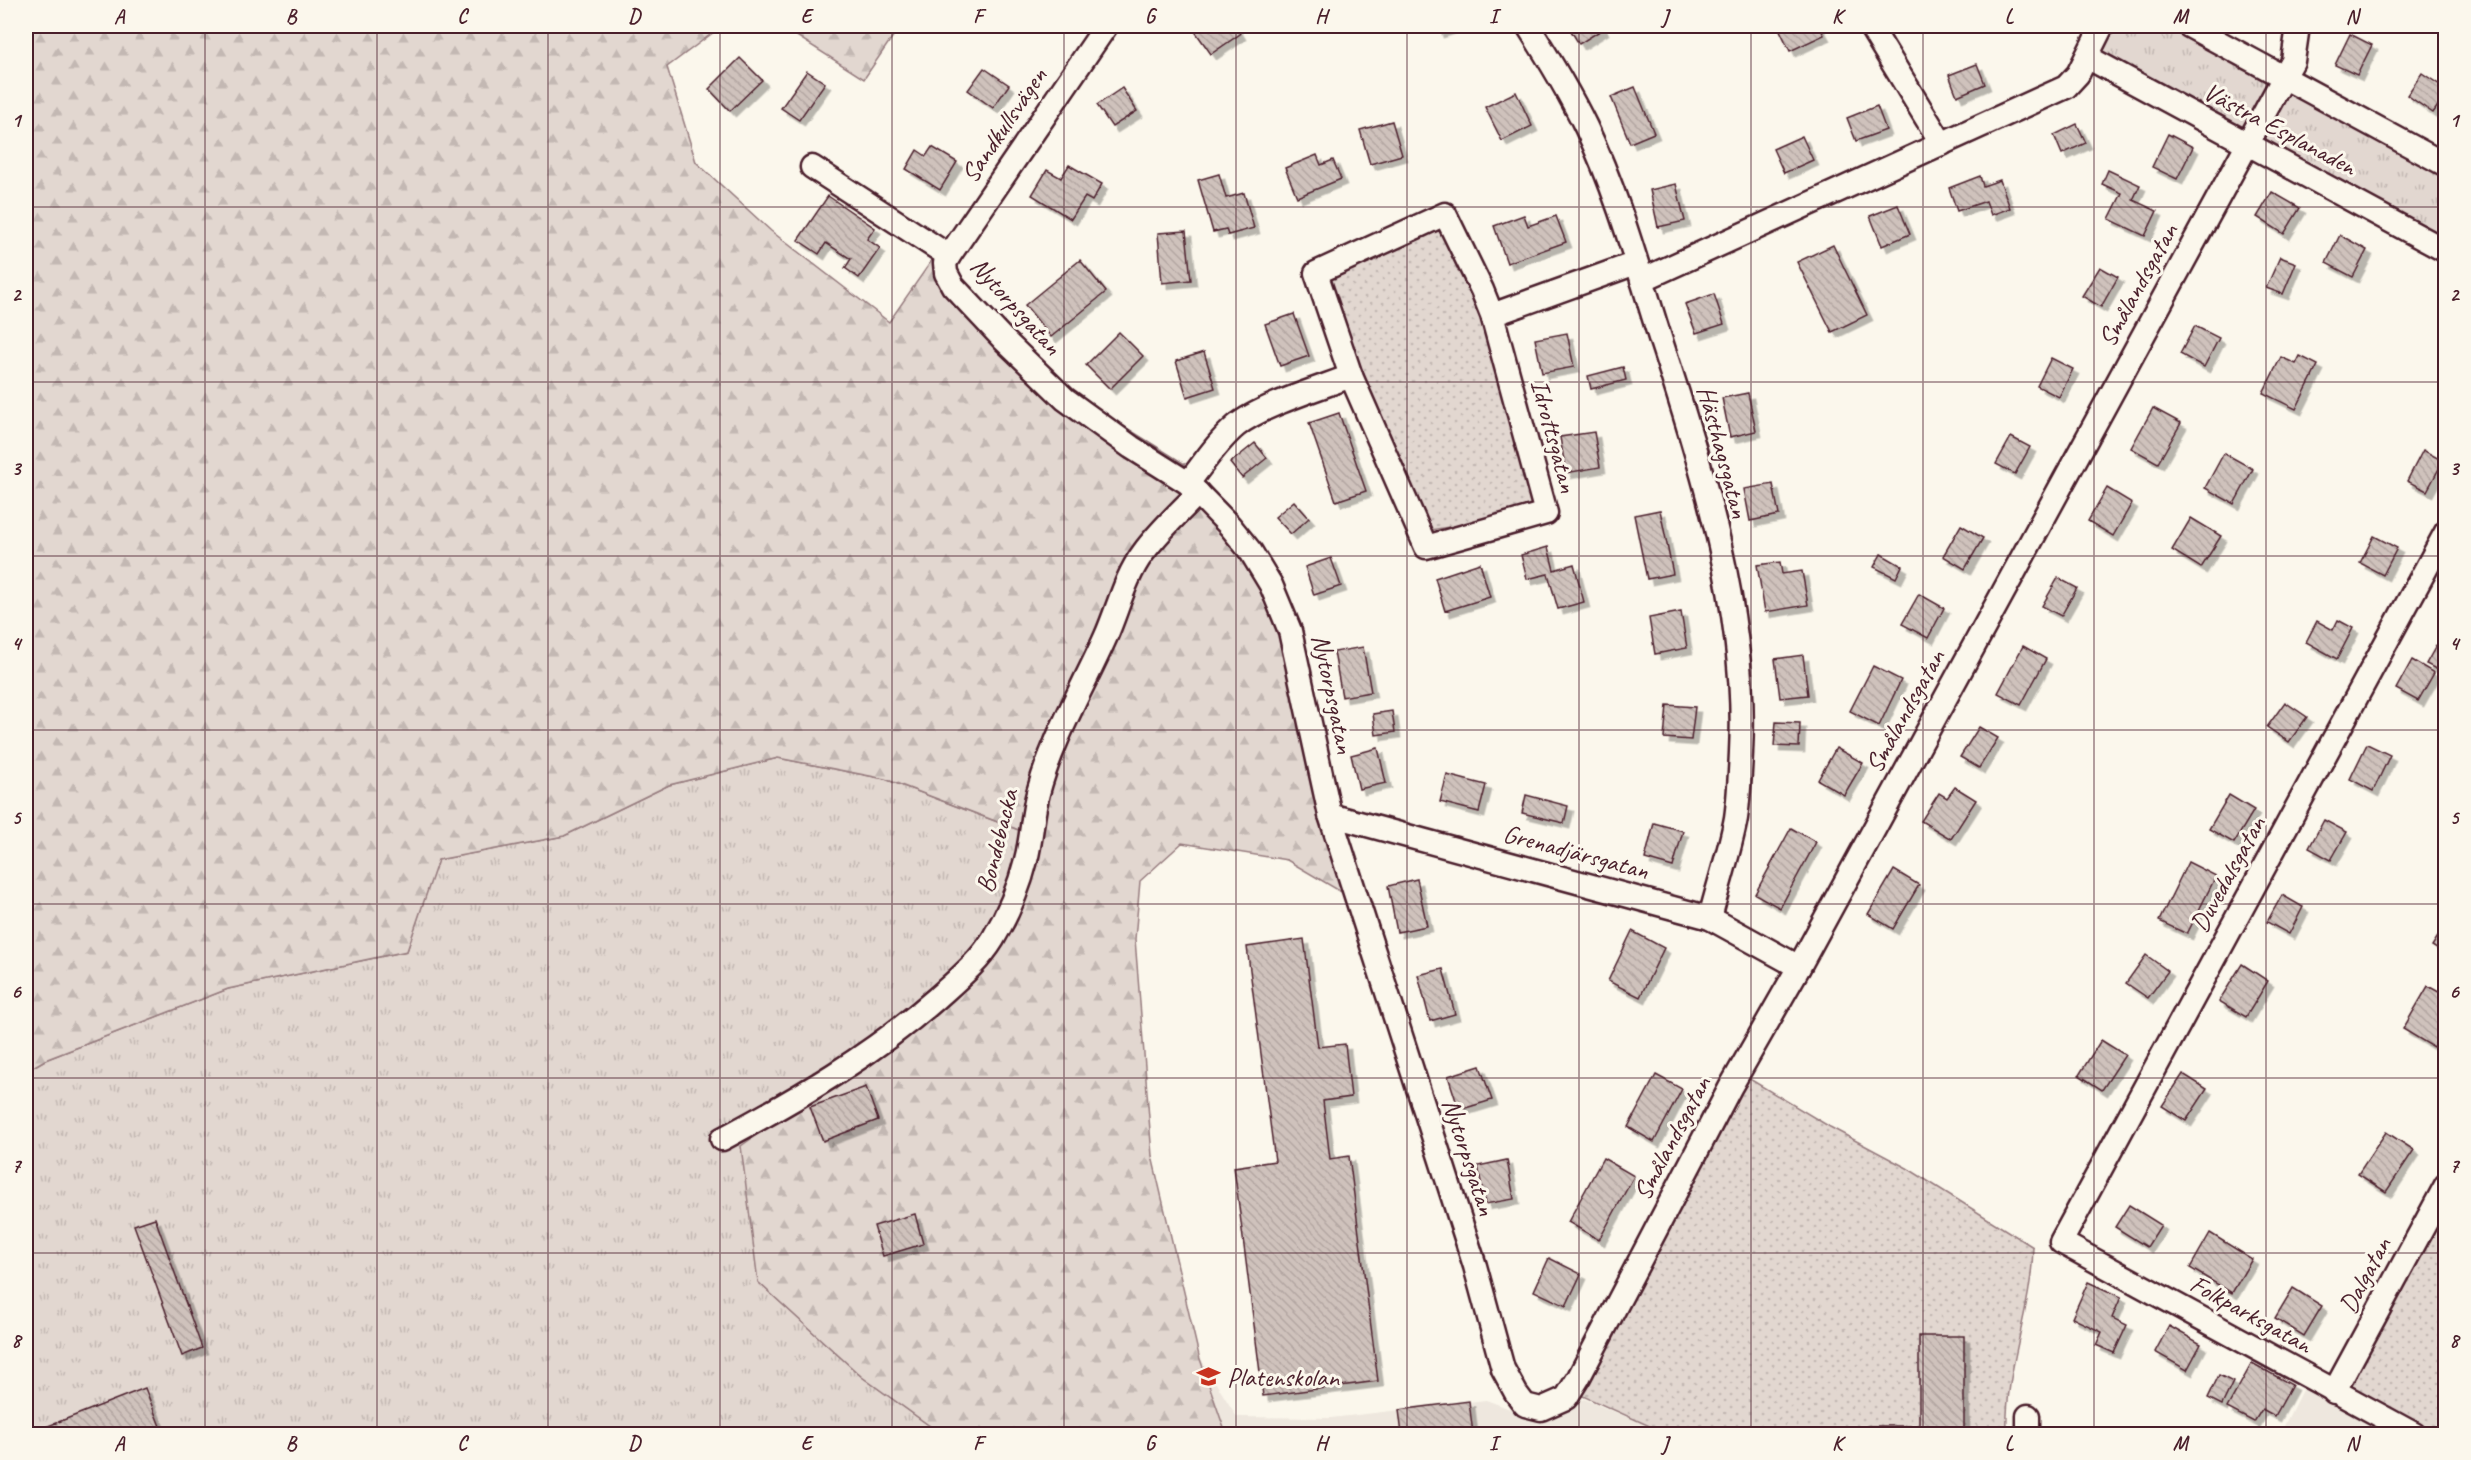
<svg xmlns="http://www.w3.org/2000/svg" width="2471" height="1460" font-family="Caveat,sans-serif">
  <defs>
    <pattern id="grass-tufts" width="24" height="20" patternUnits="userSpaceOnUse" patternTransform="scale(1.5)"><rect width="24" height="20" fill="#e2d7d0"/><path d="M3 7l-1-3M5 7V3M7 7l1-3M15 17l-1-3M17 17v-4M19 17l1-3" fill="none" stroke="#c3b8b3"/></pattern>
    <pattern id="forest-firs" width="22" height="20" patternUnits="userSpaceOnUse" patternTransform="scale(1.5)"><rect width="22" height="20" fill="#e2d7d0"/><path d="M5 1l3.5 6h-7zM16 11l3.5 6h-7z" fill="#c3b8b3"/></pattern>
    <pattern id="park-dots" width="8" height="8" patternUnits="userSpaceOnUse" patternTransform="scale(1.5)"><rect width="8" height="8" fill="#e2d7d0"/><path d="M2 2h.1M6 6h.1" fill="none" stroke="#c3b8b3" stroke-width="1.8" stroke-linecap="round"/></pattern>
    <pattern id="building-back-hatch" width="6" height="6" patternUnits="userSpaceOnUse" patternTransform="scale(1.5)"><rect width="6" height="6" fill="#cfc2bc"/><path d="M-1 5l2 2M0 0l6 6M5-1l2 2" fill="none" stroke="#b3a6a2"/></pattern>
    <filter id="shadow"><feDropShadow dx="5.5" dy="5.5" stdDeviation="0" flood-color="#0004"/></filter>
  </defs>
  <rect width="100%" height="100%" fill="#fbf7ec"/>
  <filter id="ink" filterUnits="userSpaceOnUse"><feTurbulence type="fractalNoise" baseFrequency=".0167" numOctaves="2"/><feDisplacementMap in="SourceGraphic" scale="12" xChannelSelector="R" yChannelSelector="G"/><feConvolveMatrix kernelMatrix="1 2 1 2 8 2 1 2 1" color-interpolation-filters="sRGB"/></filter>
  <g filter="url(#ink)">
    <!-- built -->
    <g fill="#eee7de">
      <polygon points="1199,1356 1237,1417 1331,1418 1486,1400 1510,1409 1548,1416 1584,1399 1663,1432 1663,1434 1226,1434"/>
      <polygon points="2309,1376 2431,1434 2280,1434"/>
    </g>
    <!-- grass -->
    <g fill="url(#grass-tufts)" stroke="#967b7e" stroke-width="1.5">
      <polygon points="2100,26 2195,26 2445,158 2445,244 2088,52"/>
      <polygon points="778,758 885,779 1032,835 1004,922 758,1282 862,1377 941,1434 26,1434 26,1071 45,1060 228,989 407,951 437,860 564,836 669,785"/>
    </g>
    <!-- forest -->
    <g fill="url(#forest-firs)" stroke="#967b7e" stroke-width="1.5">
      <polygon points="26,26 722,26 667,67 696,162 771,231 889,322 946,240 959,283 1088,404 1193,469 1238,517 1283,591 1355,900 1287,860 1182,843 1140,881 1135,939 1152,1156 1199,1356 1226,1434 941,1434 862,1377 758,1282 741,1146 939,1005 1004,922 1032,835 885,779 778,758 669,785 564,836 438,860 407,951 228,989 45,1060 26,1071"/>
      <polygon points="781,26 900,26 864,79"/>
    </g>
    <!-- park -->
    <g fill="url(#park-dots)" stroke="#967b7e" stroke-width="1.5">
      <polygon points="1443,217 1489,304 1545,512 1430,530 1405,489 1320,270"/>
      <path d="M 1738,1072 L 1830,1127 L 1907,1168 L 2033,1247 C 2032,1311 2004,1370 2007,1434 L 1663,1434 L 1663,1432 L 1576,1393 Z"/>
      <polygon points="2445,1169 2445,1434 2430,1434 2326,1386"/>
    </g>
    <!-- building -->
    <g fill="url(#building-back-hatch)" stroke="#4a1f2b" stroke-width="1.5" filter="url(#shadow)">
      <polygon points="1193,26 1235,26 1240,34 1211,54 1192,27"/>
      <polygon points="1436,26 1456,26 1438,32"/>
      <polygon points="1568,26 1601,26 1603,29 1579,44"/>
      <polygon points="1778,26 1819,26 1824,35 1790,51"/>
      <polygon points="2350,34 2372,45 2357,75 2335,65"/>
      <polygon points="740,58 762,80 730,111 709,89"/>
      <polygon points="1977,64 1985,84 1957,96 1949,75"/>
      <polygon points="984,68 1009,85 993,108 968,90"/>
      <polygon points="807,71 825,83 799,120 781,108"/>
      <polygon points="2422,73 2446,89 2446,94 2433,113 2407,95"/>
      <polygon points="1635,87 1654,133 1630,143 1611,97"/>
      <polygon points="1122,88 1137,111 1112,127 1097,105"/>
      <polygon points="1516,92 1532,126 1502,141 1485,107"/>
      <polygon points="1877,106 1886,130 1856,141 1847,118"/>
      <polygon points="1392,121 1402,155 1370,164 1360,130"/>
      <polygon points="2077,124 2086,143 2062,154 2054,135"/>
      <polygon points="2168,134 2193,147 2177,179 2152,167"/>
      <polygon points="1802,136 1813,160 1784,173 1773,149"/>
      <polygon points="932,147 957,162 940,190 906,169 917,150 926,156"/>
      <polygon points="1317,155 1321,165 1333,160 1341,179 1297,197 1285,168"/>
      <polygon points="1069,165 1102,184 1092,201 1085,197 1071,219 1032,195 1047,170 1061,178"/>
      <polygon points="2108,170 2140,185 2133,200 2157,211 2145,236 2109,219 2122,193 2102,184"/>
      <polygon points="1219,174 1226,198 1244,193 1254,228 1228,235 1226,229 1213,232 1198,180"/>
      <polygon points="1980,176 1983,186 2000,180 2010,208 1991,215 1986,201 1957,211 1949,188"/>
      <polygon points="1676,184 1685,221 1658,227 1650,190"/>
      <polygon points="2272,192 2300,208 2284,234 2257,217"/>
      <polygon points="828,196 875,228 867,239 880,248 859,278 845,268 851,259 826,243 819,254 798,240"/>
      <polygon points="1898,205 1910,234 1882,246 1870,216"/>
      <polygon points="1524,215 1528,226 1556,216 1566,242 1507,263 1494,226"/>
      <polygon points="1186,231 1191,280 1162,283 1158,233"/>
      <polygon points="2340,235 2367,250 2353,277 2326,263"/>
      <polygon points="1833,245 1867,315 1832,332 1797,262"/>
      <polygon points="2280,257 2296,263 2283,294 2266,288"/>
      <polygon points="1080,260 1106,292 1051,337 1025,305"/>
      <polygon points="2100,267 2118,277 2101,307 2082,296"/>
      <polygon points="1714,294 1724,324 1696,333 1685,304"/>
      <polygon points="1294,314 1309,356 1280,366 1265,324"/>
      <polygon points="2195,326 2219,338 2204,367 2180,354"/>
      <polygon points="1119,332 1143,356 1110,389 1086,365"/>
      <polygon points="1567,333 1574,367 1542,373 1535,339"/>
      <polygon points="1204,352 1215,388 1187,397 1176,361"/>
      <polygon points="2300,356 2318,365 2296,409 2263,393 2281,357 2296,364"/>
      <polygon points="2051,358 2073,369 2059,397 2037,386"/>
      <polygon points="1623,367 1626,380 1591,389 1588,376"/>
      <polygon points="1748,393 1756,431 1730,437 1722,398"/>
      <polygon points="2153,408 2181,423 2158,463 2131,448"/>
      <polygon points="1339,413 1366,491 1336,501 1309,423"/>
      <polygon points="1594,432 1600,467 1566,473 1560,437"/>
      <polygon points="2011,437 2030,447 2015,474 1996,464"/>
      <polygon points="1255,443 1267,458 1242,478 1230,463"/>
      <polygon points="2423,450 2443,461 2427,491 2407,481"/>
      <polygon points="2224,453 2253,469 2234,504 2205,488"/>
      <polygon points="1773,484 1779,515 1750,521 1744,489"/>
      <polygon points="2107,488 2132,503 2113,536 2088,521"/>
      <polygon points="1294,501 1309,518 1291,534 1275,517"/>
      <polygon points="1660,510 1673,574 1647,579 1634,515"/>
      <polygon points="2191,518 2221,536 2201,568 2172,550"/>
      <polygon points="1961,525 1983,538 1965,569 1943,556"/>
      <polygon points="2374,536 2397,548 2383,575 2360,563"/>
      <polygon points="1548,547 1554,570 1574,564 1584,602 1558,609 1548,574 1527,579 1521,555"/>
      <polygon points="1881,554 1902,566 1896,578 1874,567"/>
      <polygon points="1331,558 1341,586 1314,595 1305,567"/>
      <polygon points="1780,562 1782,574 1802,571 1808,605 1765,612 1757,565"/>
      <polygon points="1480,563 1490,597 1445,611 1435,578"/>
      <polygon points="2058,578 2077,588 2061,616 2042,606"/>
      <polygon points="1919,594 1944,608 1928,638 1902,624"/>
      <polygon points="2446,600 2446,612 2440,609"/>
      <polygon points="1681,612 1687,648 1655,654 1649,618"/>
      <polygon points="2338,620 2353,628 2337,659 2306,642 2317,621 2333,630"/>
      <polygon points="2023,646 2046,659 2021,705 1998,693"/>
      <polygon points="2436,646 2446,652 2446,674 2426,664"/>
      <polygon points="1363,647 1371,692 1342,697 1334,652"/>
      <polygon points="1803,655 1808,695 1780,698 1775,659"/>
      <polygon points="2412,660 2434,673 2418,701 2396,689"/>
      <polygon points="1873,666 1901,680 1879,726 1850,711"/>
      <polygon points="2285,702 2307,717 2289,742 2267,727"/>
      <polygon points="1667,705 1695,707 1691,740 1664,738"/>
      <polygon points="1392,711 1395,732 1376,735 1373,714"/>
      <polygon points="1776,722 1800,723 1799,747 1774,746"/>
      <polygon points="1979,727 1998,738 1979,768 1960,757"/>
      <polygon points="2367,744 2390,755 2373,791 2350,779"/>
      <polygon points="1378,748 1386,783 1359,789 1351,755"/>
      <polygon points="1836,748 1863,763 1844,795 1818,780"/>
      <polygon points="1447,775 1486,785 1479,812 1440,802"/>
      <polygon points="1955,787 1976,800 1951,839 1921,821 1939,793 1947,798"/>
      <polygon points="1526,795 1568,806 1564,823 1522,813"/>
      <polygon points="2229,795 2254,810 2234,843 2209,829"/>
      <polygon points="2324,820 2347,832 2331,860 2309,848"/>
      <polygon points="1654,823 1683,831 1673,867 1645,859"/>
      <polygon points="1791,828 1816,842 1780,908 1755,894"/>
      <polygon points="2188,862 2216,876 2187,934 2159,921"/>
      <polygon points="1894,870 1919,885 1893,929 1868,914"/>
      <polygon points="1417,879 1427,926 1397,932 1388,886"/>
      <polygon points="2282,895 2303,907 2289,934 2267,922"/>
      <polygon points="2446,924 2446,955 2432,946"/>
      <polygon points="1632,931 1664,948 1640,997 1608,981"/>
      <polygon points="1304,939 1318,1047 1345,1044 1351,1097 1323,1101 1330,1159 1349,1156 1378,1381 1263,1396 1234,1167 1275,1161 1247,947"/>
      <polygon points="2146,955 2168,971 2148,998 2126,983"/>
      <polygon points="2242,964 2268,981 2246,1017 2219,1001"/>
      <polygon points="1443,969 1455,1014 1430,1021 1418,975"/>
      <polygon points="2428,986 2446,996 2446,1027 2433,1047 2403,1029"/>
      <polygon points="2101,1040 2125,1055 2102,1090 2079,1075"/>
      <polygon points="1480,1066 1492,1100 1459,1110 1448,1076"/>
      <polygon points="2183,1074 2207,1089 2186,1121 2162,1106"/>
      <polygon points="1656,1075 1682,1089 1654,1142 1628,1127"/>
      <polygon points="866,1087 878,1120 823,1141 810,1107"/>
      <polygon points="2386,1132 2414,1150 2386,1192 2358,1174"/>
      <polygon points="1603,1158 1634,1176 1599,1240 1568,1222"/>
      <polygon points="1507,1160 1514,1199 1485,1204 1478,1166"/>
      <polygon points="2129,1205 2161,1225 2147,1247 2115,1227"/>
      <polygon points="915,1214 923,1244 883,1256 874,1226"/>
      <polygon points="155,1218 202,1348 182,1356 134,1225"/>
      <polygon points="2210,1233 2252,1259 2232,1293 2190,1268"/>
      <polygon points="1549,1258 1581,1274 1566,1306 1534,1291"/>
      <polygon points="2088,1282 2121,1297 2112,1318 2127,1325 2114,1353 2096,1345 2102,1332 2072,1318"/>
      <polygon points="2293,1288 2322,1306 2304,1336 2275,1318"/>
      <polygon points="2169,1326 2201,1344 2187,1370 2155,1352"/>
      <polygon points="1919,1336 1964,1336 1964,1434 1867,1434 1867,1426 1919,1426"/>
      <polygon points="2252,1363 2292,1385 2275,1416 2262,1409 2254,1422 2227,1408"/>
      <polygon points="2219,1375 2233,1382 2222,1405 2208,1398"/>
      <polygon points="145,1388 163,1434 39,1434 38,1430"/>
      <polygon points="1469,1401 1473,1434 1402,1434 1399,1410"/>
    </g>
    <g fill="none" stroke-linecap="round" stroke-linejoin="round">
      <defs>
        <g id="street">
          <polyline points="1106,26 949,256 945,263 946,273 953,286 1003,339 1065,399 1131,447 1188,483 1230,526 1251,552 1271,585 1290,631 1330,815 1475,1266 1503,1369 1516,1393 1525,1405 1541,1409 1566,1398 1579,1377 1731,1086 1799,967 2284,77 2293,61 2298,26"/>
          <path d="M 1528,26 C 1549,59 1569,92 1586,127 C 1619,196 1639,272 1662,344 C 1704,472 1748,617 1741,752 C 1740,774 1739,797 1736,818 C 1730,851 1718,885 1710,918"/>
          <polyline points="1870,26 1942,144"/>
          <polyline points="2189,26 2446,165"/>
          <polyline points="2087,57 2446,251"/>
          <polyline points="812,167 949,256"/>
          <polyline points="1642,280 2066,87 2078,74 2102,26"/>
          <polyline points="1492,315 1546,513 1426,547 1351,376 1316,273 1445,214 1482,290 1492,315 1636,263"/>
          <path d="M 1188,483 C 1203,464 1217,442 1236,426 C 1260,406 1320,388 1351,376"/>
          <polyline points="1330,815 1710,918 1799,967"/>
          <path d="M 722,1139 C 799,1098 872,1055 937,998 C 957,980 979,962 993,939 C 1008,914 1019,888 1026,860 C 1032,838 1032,815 1038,793 C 1053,737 1083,688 1106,636 C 1118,609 1125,577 1143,553 C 1159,531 1179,513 1198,493"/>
          <polyline points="2334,1392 2446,1185"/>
          <polyline points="2028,1416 2028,1434"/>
          <polyline points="2414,1434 2061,1242 2446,532"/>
        </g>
      </defs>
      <!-- street casing -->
      <use href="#street" stroke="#4a1f2b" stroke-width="27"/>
      <!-- street -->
      <use href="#street" stroke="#fbf7ec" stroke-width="22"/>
    </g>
  </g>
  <!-- grid -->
  <path fill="none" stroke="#4a1f2b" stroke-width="1.5" stroke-opacity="0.55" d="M 205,26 L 205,1434M 377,26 L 377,1434M 548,26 L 548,1434M 720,26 L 720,1434M 892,26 L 892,1434M 1064,26 L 1064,1434M 1236,26 L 1236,1434M 1407,26 L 1407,1434M 1579,26 L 1579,1434M 1751,26 L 1751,1434M 1923,26 L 1923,1434M 2094,26 L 2094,1434M 2266,26 L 2266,1434M 26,207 L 2446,207M 26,382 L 2446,382M 26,556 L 2446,556M 26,730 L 2446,730M 26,904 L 2446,904M 26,1078 L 2446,1078M 26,1253 L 2446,1253"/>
  <!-- icons -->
  <defs>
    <symbol id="school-bare" viewBox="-9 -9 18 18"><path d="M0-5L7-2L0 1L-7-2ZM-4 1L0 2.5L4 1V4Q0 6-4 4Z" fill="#c8321e" stroke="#fbf7ec" stroke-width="2.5" paint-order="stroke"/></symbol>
  </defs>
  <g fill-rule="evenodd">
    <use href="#school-bare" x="1192" y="1360" width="33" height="33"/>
  </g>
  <g text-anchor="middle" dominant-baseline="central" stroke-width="6" stroke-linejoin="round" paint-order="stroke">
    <!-- street labels -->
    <g font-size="26" fill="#4a1f2b" stroke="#fbf7ec">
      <text transform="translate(1004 125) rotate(-56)">Sandkullsvägen</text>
      <text transform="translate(2280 129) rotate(28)">Västra Esplanaden</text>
      <text transform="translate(2138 285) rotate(-61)">Smålandsgatan</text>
      <text transform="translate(1016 306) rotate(48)">Nytorpsgatan</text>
      <text transform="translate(1554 436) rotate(75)">Idrottsgatan</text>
      <text transform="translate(1723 452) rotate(75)">Hästhagsgatan</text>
      <text transform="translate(1333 694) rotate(78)">Nytorpsgatan</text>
      <text transform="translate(1905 711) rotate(-61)">Smålandsgatan</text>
      <text transform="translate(997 841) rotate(-76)">Bondebacka</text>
      <text transform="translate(1576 852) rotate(15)">Grenadjärsgatan</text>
      <text transform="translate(2228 874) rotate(-61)">Duvedalsgatan</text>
      <text transform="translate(1672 1138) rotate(-62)">Smålandsgatan</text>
      <text transform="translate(1469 1157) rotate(72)">Nytorpsgatan</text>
      <text transform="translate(2365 1275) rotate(-62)">Dalgatan</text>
      <text transform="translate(2251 1314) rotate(29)">Folkparksgatan</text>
    </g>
    <!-- poi labels -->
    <g font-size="26" fill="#4a1f2b" stroke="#fbf7ec" text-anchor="start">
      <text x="1227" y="1377">Platenskolan</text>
    </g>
  </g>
  <!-- margin -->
  <rect width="2471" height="1460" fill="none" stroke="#fbf7ec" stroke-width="66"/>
  <rect x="33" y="33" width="2405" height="1394" fill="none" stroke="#4a1f2b" stroke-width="2"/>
  <g font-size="20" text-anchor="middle" font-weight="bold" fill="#4a1f2b">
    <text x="119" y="23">A</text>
    <text x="291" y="23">B</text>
    <text x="462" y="23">C</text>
    <text x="634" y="23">D</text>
    <text x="806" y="23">E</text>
    <text x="978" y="23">F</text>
    <text x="1150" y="23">G</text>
    <text x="1321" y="23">H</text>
    <text x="1493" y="23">I</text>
    <text x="1665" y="23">J</text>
    <text x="1837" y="23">K</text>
    <text x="2009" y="23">L</text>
    <text x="2180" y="23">M</text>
    <text x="2352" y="23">N</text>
    <text x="16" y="127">1</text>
    <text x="2454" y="127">1</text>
    <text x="16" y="301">2</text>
    <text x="2454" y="301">2</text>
    <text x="16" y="475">3</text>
    <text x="2454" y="475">3</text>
    <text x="16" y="650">4</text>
    <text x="2454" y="650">4</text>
    <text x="16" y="824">5</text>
    <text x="2454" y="824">5</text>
    <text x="16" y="998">6</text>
    <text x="2454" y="998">6</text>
    <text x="16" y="1172">7</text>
    <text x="2454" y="1172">7</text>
    <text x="16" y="1347">8</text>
    <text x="2454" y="1347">8</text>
    <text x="119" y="1450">A</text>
    <text x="291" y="1450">B</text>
    <text x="462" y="1450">C</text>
    <text x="634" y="1450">D</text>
    <text x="806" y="1450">E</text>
    <text x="978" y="1450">F</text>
    <text x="1150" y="1450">G</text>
    <text x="1321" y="1450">H</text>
    <text x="1493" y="1450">I</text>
    <text x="1665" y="1450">J</text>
    <text x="1837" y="1450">K</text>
    <text x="2009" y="1450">L</text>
    <text x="2180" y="1450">M</text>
    <text x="2352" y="1450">N</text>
  </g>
</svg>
